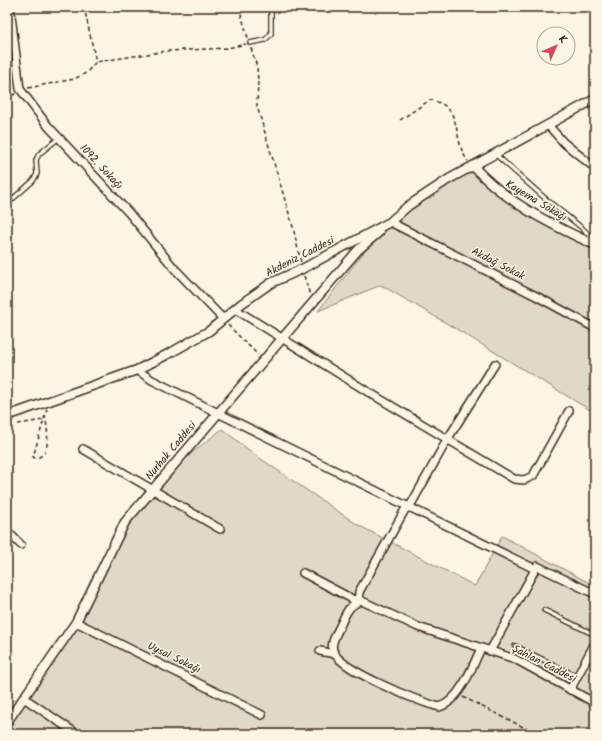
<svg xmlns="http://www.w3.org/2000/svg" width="602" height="741" font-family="Kalam,sans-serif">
  <rect width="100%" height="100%" fill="#fcf5e5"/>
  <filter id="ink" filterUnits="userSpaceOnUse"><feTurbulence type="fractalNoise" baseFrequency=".025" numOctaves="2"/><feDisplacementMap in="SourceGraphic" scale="8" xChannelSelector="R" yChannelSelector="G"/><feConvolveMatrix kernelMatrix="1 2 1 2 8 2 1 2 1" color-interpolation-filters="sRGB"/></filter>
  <g filter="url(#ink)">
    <!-- green -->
    <g fill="#e0d8c8" stroke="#8e8173">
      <polygon points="472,166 491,186 595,245 595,413 458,330 381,285 318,311 388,221"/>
      <polygon points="222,429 258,457 358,525 475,586 502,536 595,586 595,734 7,734 7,724 72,627 127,523 177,465"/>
    </g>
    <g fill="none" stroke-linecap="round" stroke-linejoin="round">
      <defs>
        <g id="service">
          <polyline points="250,43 265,40 271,34 271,7"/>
          <polyline points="495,154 547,200 582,228 595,241"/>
          <polyline points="7,204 33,181 37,174 36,160 39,154 59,138"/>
          <polyline points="544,610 595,635"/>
          <polyline points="515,646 577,676"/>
        </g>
        <g id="minor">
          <polyline points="10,7 20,89 48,126 129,213 174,268 223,319"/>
          <polyline points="548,125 564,143 595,168"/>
          <polyline points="390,222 538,297 595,328"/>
          <polyline points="235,309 365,390 514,479 524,480 533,476 569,411"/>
          <polyline points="137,370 152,380 218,413 535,569"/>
          <polyline points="83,449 220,529"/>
          <polyline points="409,508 447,440 495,364"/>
          <polyline points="7,531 21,545"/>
          <polyline points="303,573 358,602 359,592 407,506"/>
          <polyline points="76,622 262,715"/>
          <path d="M 481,648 C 473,666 459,702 439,707 C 418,701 338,670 333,650 C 330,643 338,631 341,624 C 346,613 349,604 362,601 L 418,627 L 515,659 L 595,703"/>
          <polyline points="320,651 335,654"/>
          <polyline points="490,651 537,566 595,594"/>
          <polyline points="570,690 595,643"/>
          <polyline points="24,698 77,734"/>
        </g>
        <g id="tertiary">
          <path d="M 473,166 C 507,203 550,224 595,245"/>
          <polyline points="7,416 137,370 172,352 209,331 241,304 271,283 302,269 390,222 408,206 449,179 595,99"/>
          <polyline points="7,722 76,622 125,522 358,250 379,232"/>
        </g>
      </defs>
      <!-- service casing -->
      <use href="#service" stroke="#3b2a1e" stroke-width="6"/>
      <!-- minor casing -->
      <use href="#minor" stroke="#3b2a1e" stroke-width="10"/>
      <!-- tertiary casing -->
      <use href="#tertiary" stroke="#3b2a1e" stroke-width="11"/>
      <!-- path -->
      <g stroke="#3b2a1e" stroke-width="1.5" stroke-dasharray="4 3" stroke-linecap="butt">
        <polyline points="84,7 96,62"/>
        <polyline points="239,7 248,38"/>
        <polyline points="251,48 257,67 258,81 257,106 293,227 301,263"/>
        <polyline points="28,88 74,79 86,73 96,62 167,51 228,48 246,44"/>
        <polyline points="7,100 16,93"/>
        <path d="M 400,120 L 430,100 C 465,106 451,140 468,161"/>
        <polyline points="304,276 310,295"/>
        <polyline points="228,325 258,355"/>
        <path d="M 45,415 C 47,427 53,456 35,458 L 33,457 L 47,409"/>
        <polyline points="18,424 43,420"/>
        <polyline points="463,697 537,734"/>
      </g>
      <!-- service -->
      <use href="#service" stroke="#fcf5e5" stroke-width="3.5"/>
      <!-- minor -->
      <use href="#minor" stroke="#fcf5e5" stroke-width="7"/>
      <!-- tertiary -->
      <use href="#tertiary" stroke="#fcf5e5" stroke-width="8"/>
    </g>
  </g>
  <g text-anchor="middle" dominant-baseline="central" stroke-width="3" stroke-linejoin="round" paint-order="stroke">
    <!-- street labels -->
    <g font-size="11" fill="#3b2a1e" stroke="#fcf5e5">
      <text transform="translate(101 167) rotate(47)">1092. Sokağı</text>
      <text transform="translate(536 201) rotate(31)">Kayema Sokağı</text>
      <text transform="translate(300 257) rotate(-27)">Akdeniz Caddesi</text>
      <text transform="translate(498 264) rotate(27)">Akdağ Sokak</text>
      <text transform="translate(171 451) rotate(-50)">Nurhak Caddesi</text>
      <text transform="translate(174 658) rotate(26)">Uysal Sokağı</text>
      <text transform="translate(544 664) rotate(27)">Şahlan Caddesi</text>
    </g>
  </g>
  <!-- margin -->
  <rect width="602" height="741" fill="none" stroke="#fcf5e5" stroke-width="24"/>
  <rect x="12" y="12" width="578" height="717" fill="none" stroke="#3b2a1e" stroke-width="1.5" filter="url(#ink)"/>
  <!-- north arrow -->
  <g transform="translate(556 46) rotate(45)"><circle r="19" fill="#fcf5e5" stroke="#afa495"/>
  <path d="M0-3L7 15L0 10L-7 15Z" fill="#d1495b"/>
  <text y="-6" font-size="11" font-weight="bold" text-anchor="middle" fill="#3b2a1e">K</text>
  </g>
</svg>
